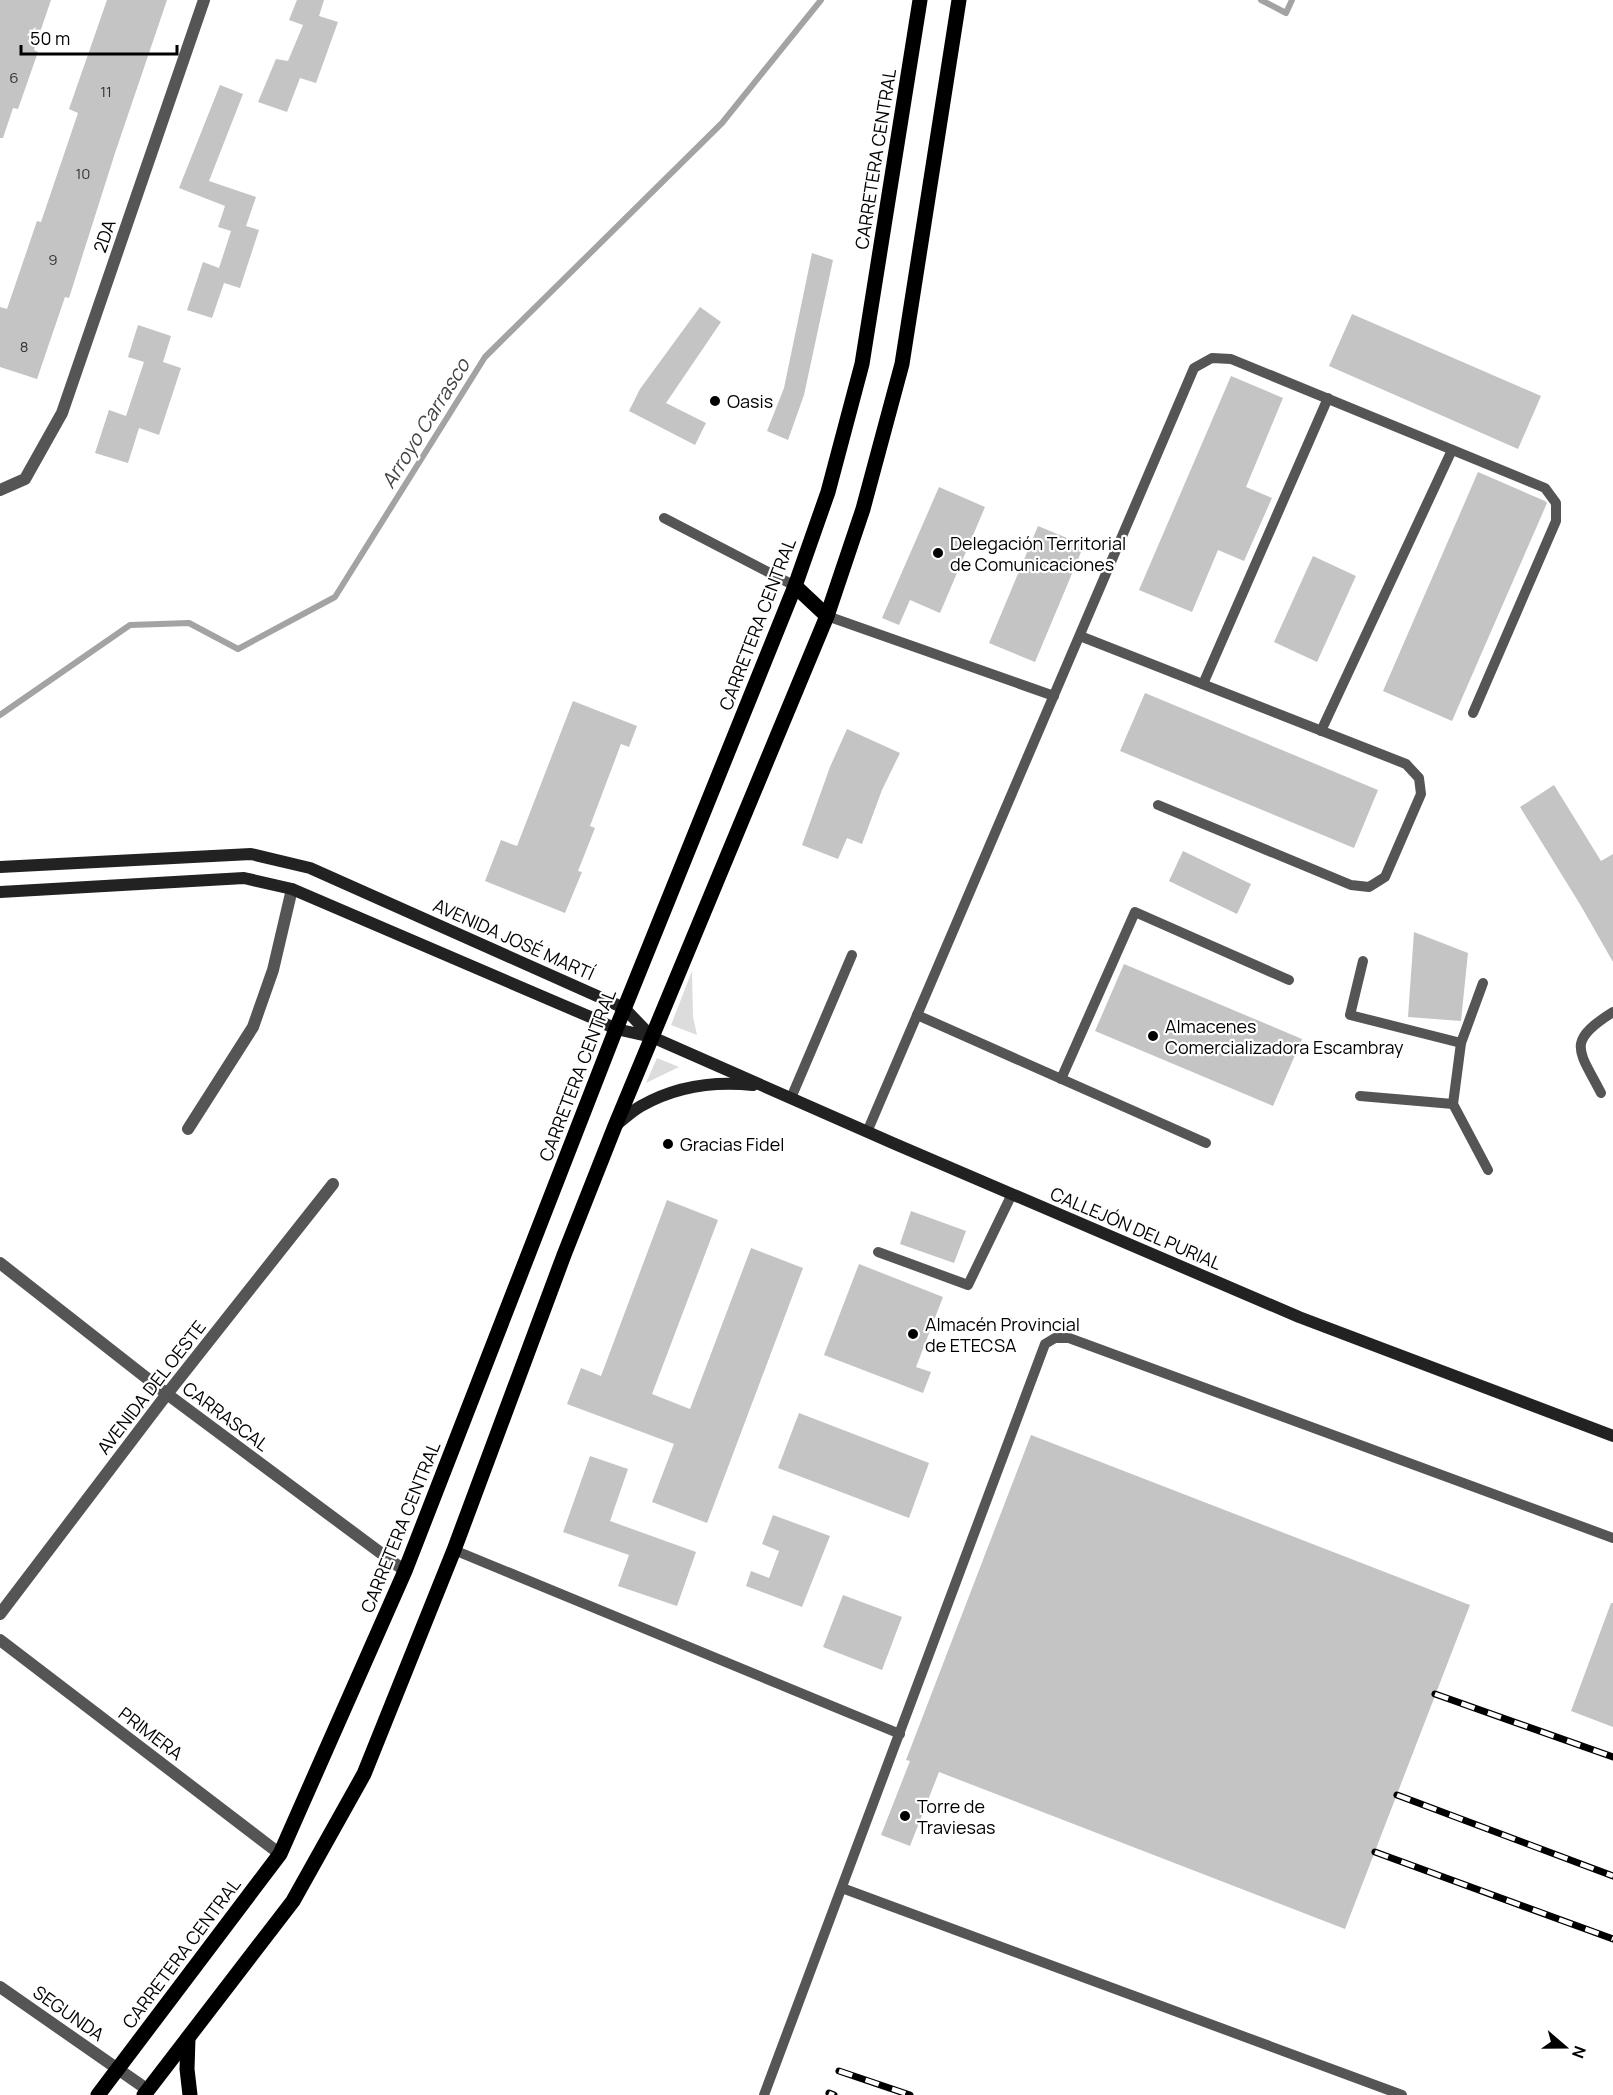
<svg xmlns="http://www.w3.org/2000/svg" width="1613" height="2095" font-family="Manrope,sans-serif">
  <rect width="100%" height="100%" fill="#fff"/>
  <!-- green -->
  <g fill="#dcdcdc">
    <polygon points="692,971 693,1017 697,1035 671,1025"/>
    <polygon points="657,1058 679,1067 646,1083"/>
  </g>
  <g fill="none" stroke-linecap="round" stroke-linejoin="round">
    <!-- stream -->
    <g stroke="#a3a3a3" stroke-width="6">
      <polyline points="1261,0 1286,13 1292,0"/>
      <polyline points="0,715 130,625 189,623 238,649 335,597 485,357 722,123 821,0"/>
    </g>
  </g>
  <!-- building -->
  <g fill="#c4c4c4">
    <polygon points="0,0 51,0 34,50 38,52 18,109 13,108 3,138 0,138"/>
    <polygon points="107,0 167,0 115,153 69,298 65,297 37,379 0,367 0,307 7,309 37,221 41,222 78,113 69,109"/>
    <polygon points="297,0 324,0 319,16 338,22 316,83 300,78 287,112 258,102 276,59 288,61 303,25 289,20"/>
    <polygon points="220,85 243,94 209,181 256,197 246,226 259,230 240,288 224,283 212,318 187,310 203,262 219,268 231,231 218,227 225,206 179,188"/>
    <polygon points="812,253 833,260 804,395 788,440 767,431 784,388"/>
    <polygon points="700,307 721,322 666,403 706,423 695,445 629,411 640,389"/>
    <polygon points="1352,314 1541,396 1518,449 1329,366"/>
    <polygon points="138,325 171,336 163,362 181,368 159,435 139,428 128,463 95,453 109,410 126,416 144,362 128,357"/>
    <polygon points="1231,376 1283,398 1246,487 1272,498 1244,561 1218,550 1192,612 1139,590"/>
    <polygon points="1478,472 1545,501 1547,503 1452,721 1383,691"/>
    <polygon points="939,487 985,507 940,613 910,600 899,625 882,618"/>
    <polygon points="1038,526 1084,545 1035,662 989,643"/>
    <polygon points="1313,556 1356,576 1317,662 1274,642"/>
    <polygon points="1145,693 1378,790 1354,848 1120,751"/>
    <polygon points="573,701 637,726 629,747 621,744 590,826 595,828 578,871 582,872 565,913 485,881 501,840 517,846"/>
    <polygon points="847,729 900,753 882,790 862,844 847,838 838,859 802,845 830,767"/>
    <polygon points="1554,785 1601,861 1613,854 1613,962 1581,906 1520,807"/>
    <polygon points="1183,851 1251,884 1237,914 1169,881"/>
    <polygon points="1414,932 1468,953 1461,1021 1408,1017"/>
    <polygon points="1124,964 1302,1039 1273,1106 1095,1031"/>
    <polygon points="667,1200 718,1220 652,1394 690,1409 751,1248 803,1268 707,1523 652,1502 674,1444 567,1404 581,1368 601,1376"/>
    <polygon points="911,1211 966,1231 954,1263 900,1244"/>
    <polygon points="859,1264 943,1297 916,1367 931,1372 923,1393 824,1355"/>
    <polygon points="799,1413 929,1463 909,1518 778,1468"/>
    <polygon points="1031,1435 1470,1605 1345,1929 939,1772 910,1846 881,1835 910,1761 906,1760"/>
    <polygon points="590,1456 628,1469 610,1521 696,1552 677,1606 618,1586 629,1555 563,1532"/>
    <polygon points="773,1515 830,1536 802,1607 746,1586 751,1571 769,1578 779,1551 762,1544"/>
    <polygon points="843,1595 902,1617 882,1670 823,1647"/>
    <polygon points="1611,1603 1613,1603 1613,1727 1571,1711"/>
  </g>
  <g fill="none" stroke-linecap="round" stroke-linejoin="round">
    <!-- lane -->
    <g stroke="#555" stroke-width="10">
      <polyline points="664,518 795,586"/>
      <polyline points="827,616 1054,696"/>
      <polyline points="1080,636 1406,764 1419,778 1421,794 1385,877 1369,887 1351,885 1158,805"/>
      <polyline points="1203,684 1328,398"/>
      <polyline points="1321,731 1452,450"/>
      <polyline points="1363,961 1350,1015 1461,1043"/>
      <polyline points="1483,983 1461,1043 1453,1104 1488,1170"/>
      <polyline points="917,1015 1206,1143"/>
      <polyline points="1061,1079 1135,912 1289,980"/>
      <path d="M 1601,1093 C 1579,1050 1565,1042 1613,1012"/>
      <polyline points="1360,1096 1453,1104"/>
      <polyline points="791,1098 852,955"/>
      <polyline points="867,1132 1194,368 1212,358 1231,359 1545,488 1556,503 1556,521 1473,713"/>
      <polyline points="878,1252 968,1285 1012,1194"/>
      <polyline points="454,1550 900,1734"/>
      <polyline points="842,1888 1402,2095"/>
      <polyline points="764,2095 1045,1344 1055,1338 1069,1338 1613,1538"/>
    </g>
    <!-- street -->
    <g stroke="#555" stroke-width="12">
      <polyline points="0,490 25,479 62,413 204,0"/>
      <polyline points="188,1129 253,1027 273,970 292,889"/>
      <polyline points="0,1263 167,1394 405,1571"/>
      <polyline points="0,1614 167,1394 333,1184"/>
      <polyline points="0,1640 280,1854"/>
      <polyline points="0,1987 148,2090"/>
    </g>
    <!-- secondary -->
    <g stroke="#222" stroke-width="12">
      <polyline points="0,867 251,854 310,868 624,1008 652,1037 616,1029 595,1019 292,889 244,878 0,892"/>
      <polyline points="652,1037 895,1144 1299,1317 1613,1436"/>
      <path d="M 615,1126 C 624,1119 632,1111 641,1106 C 676,1086 715,1081 753,1085"/>
    </g>
    <!-- primary -->
    <g stroke="#000" stroke-width="15">
      <polyline points="795,586 827,616"/>
      <polyline points="188,2038 187,2069 190,2095"/>
      <polyline points="98,2095 280,1854 405,1571 616,1029 795,586 828,492 862,364 920,0"/>
      <polyline points="144,2095 293,1901 364,1774 454,1550 564,1255 615,1126 827,616 863,509 902,364 959,0"/>
    </g>
    <defs>
      <g id="rail">
        <polyline points="1435,1694 1613,1757"/>
        <polyline points="1397,1795 1613,1876"/>
        <polyline points="1375,1852 1613,1939"/>
        <polyline points="839,2071 910,2095"/>
        <polyline points="829,2093 834,2095"/>
      </g>
    </defs>
    <!-- rail casing -->
    <use href="#rail" stroke="#000" stroke-width="7"/>
    <!-- rail -->
    <use href="#rail" stroke="#fff" stroke-width="4.5" stroke-dasharray="14" stroke-linecap="butt"/>
  </g>
  <!-- markers -->
  <g fill="#000" stroke="#fff" stroke-width="2">
    <circle cx="715" cy="401" r="6"/>
    <circle cx="938" cy="553" r="6"/>
    <circle cx="1153" cy="1036" r="6"/>
    <circle cx="668" cy="1144" r="6"/>
    <circle cx="913" cy="1334" r="6"/>
    <circle cx="905" cy="1816" r="6"/>
  </g>
  <g text-anchor="middle" dominant-baseline="central" stroke-width="4.5" stroke-linejoin="round" paint-order="stroke">
    <!-- number labels -->
    <g font-size="15" fill="#313131">
      <text x="14" y="77">6</text>
      <text x="106" y="91">11</text>
      <text x="83" y="173">10</text>
      <text x="53" y="259">9</text>
      <text x="24" y="346">8</text>
    </g>
    <!-- street labels -->
    <g font-size="18" fill="#000" stroke="#fff">
      <text transform="translate(875 159) rotate(-81)">CARRETERA CENTRAL</text>
      <text transform="translate(104 236) rotate(-71)">2DA</text>
      <text transform="translate(757 624) rotate(-69)">CARRETERA CENTRAL</text>
      <text transform="translate(514 939) rotate(24)">AVENIDA JOSÉ MARTÍ</text>
      <text transform="translate(577 1075) rotate(-69)">CARRETERA CENTRAL</text>
      <text transform="translate(1136 1228) rotate(23)">CALLEJÓN DEL PURIAL</text>
      <text transform="translate(151 1387) rotate(-52)">AVENIDA DEL OESTE</text>
      <text transform="translate(226 1416) rotate(37)">CARRASCAL</text>
      <text transform="translate(400 1527) rotate(-68)">CARRETERA CENTRAL</text>
      <text transform="translate(151 1733) rotate(37)">PRIMERA</text>
      <text transform="translate(181 1953) rotate(-53)">CARRETERA CENTRAL</text>
      <text transform="translate(69 2013) rotate(35)">SEGUNDA</text>
    </g>
    <!-- poi labels -->
    <g font-size="18" fill="#000" stroke="#fff" text-anchor="start">
      <text x="727" y="401">Oasis</text>
      <text x="950" y="543">Delegación Territorial<tspan x="950" dy="21">de Comunicaciones</tspan></text>
      <text x="1165" y="1026">Almacenes<tspan x="1165" dy="21">Comercializadora Escambray</tspan></text>
      <text x="680" y="1144">Gracias Fidel</text>
      <text x="925" y="1324">Almacén Provincial<tspan x="925" dy="21">de ETECSA</tspan></text>
      <text x="917" y="1806">Torre de<tspan x="917" dy="21">Traviesas</tspan></text>
    </g>
    <!-- water labels -->
    <g font-size="20" font-style="italic" fill="#444" stroke="#fff">
      <text transform="translate(425 423) rotate(-58)">Arroyo Carrasco</text>
    </g>
  </g>
  <!-- north arrow -->
  <g transform="translate(1565 2047) rotate(110)" stroke="#ffffff" stroke-width="4.5" paint-order="stroke">
  <path d="M0-4.5L10 22L0 15L-10 22Z" fill="#000000"/>
  <text y="-9" font-size="16" font-weight="bold" text-anchor="middle" fill="#000000">N</text>
  </g>
  <!-- scale -->
  <path d="M21 45v9h156v-9" fill="none" stroke="#000000" stroke-width="3"/>
  <text x="30" y="45" font-size="18" fill="#000000" stroke="#ffffff" stroke-width="4.5" paint-order="stroke">50 m</text>
</svg>
